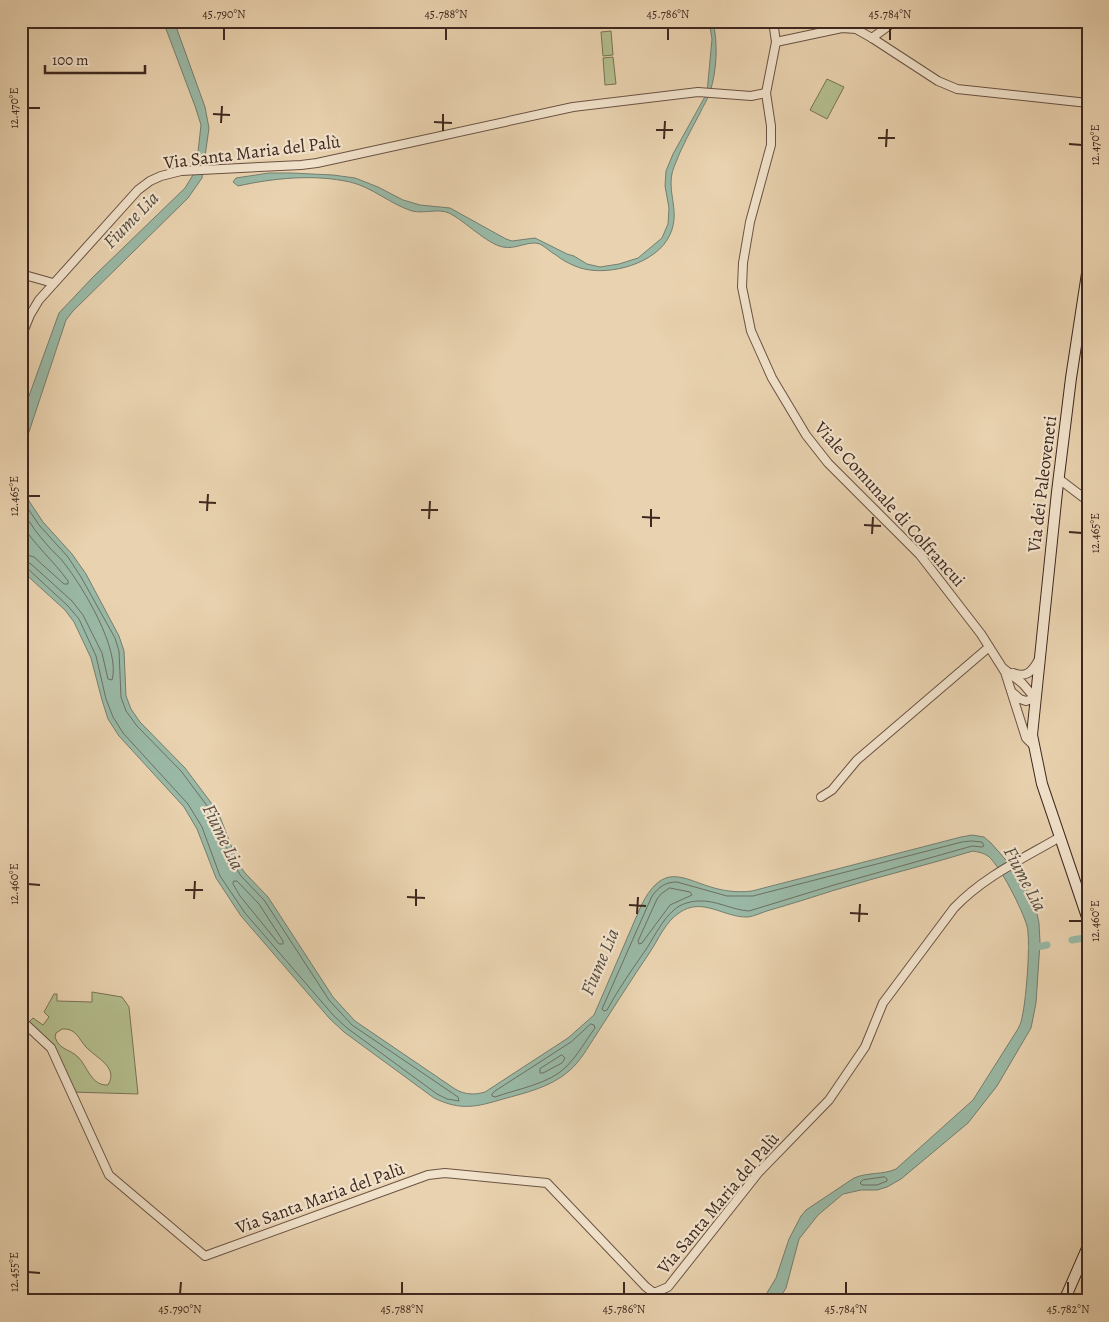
<svg xmlns="http://www.w3.org/2000/svg" width="1109" height="1322" font-family="Alegreya,serif">
  <rect width="100%" height="100%" fill="#e9d2af"/>
  <filter id="stains"><feTurbulence type="fractalNoise" baseFrequency=".004" numOctaves="4"/><feColorMatrix values="0 0 0 0 .2 0 0 0 0 .09 0 0 0 0 .02 0 0 0 .5 -.17"/></filter>
  <radialGradient id="worn" r=".72"><stop offset=".6" stop-color="#630" stop-opacity="0"/><stop offset="1" stop-color="#630" stop-opacity=".3"/></radialGradient>
  <!-- green -->
  <g fill="#b3bd8d" stroke="#797256" fill-rule="evenodd">
    <polygon points="611,31 613,55 603,56 601,32"/>
    <polygon points="613,57 616,84 605,85 603,58"/>
    <polygon points="827,79 844,87 827,119 810,110"/>
    <path d="M 92,992 L 122,997 L 129,1007 L 138,1094 L 71,1092 L 57,1060 L 28,1023 L 33,1018 L 43,1025 L 49,1017 L 44,1012 L 54,994 L 57,994 L 57,1001 L 92,1002 ZM 62,1029 C 76,1028 78,1038 86,1047 C 96,1058 119,1067 108,1085 C 91,1086 88,1067 78,1057 C 70,1049 59,1050 55,1037 L 56,1033 Z"/>
  </g>
  <!-- water -->
  <g fill="#99b8a5" stroke="#757e6f">
    <polygon points="163,21 174,21 205,107 209,128 202,178 188,198 73,311 66,320 21,456 21,418 59,313 93,277 185,188 196,170 201,125 195,106"/>
    <path d="M 709,21 L 713,21 C 718,44 717,70 710,92 C 708,99 703,106 700,113 C 691,130 681,148 674,167 C 664,192 684,213 667,240 C 651,266 602,278 575,266 C 568,263 562,260 556,255 C 550,252 546,247 540,244 C 529,240 515,250 503,247 C 487,244 465,221 449,213 C 438,208 424,214 412,211 C 390,204 372,187 350,182 C 314,174 274,178 238,186 L 233,182 L 236,178 L 269,173 L 291,173 L 333,175 L 355,178 L 378,187 L 403,200 L 420,205 L 450,208 L 506,239 L 512,241 L 535,238 L 567,254 L 574,256 L 587,264 L 600,267 L 619,264 L 638,258 L 662,238 L 668,224 L 669,208 L 665,186 L 666,171 L 673,154 L 707,93 L 712,39 Z"/>
    <path d="M 21,489 L 43,522 L 72,554 L 86,574 L 119,636 L 124,651 L 126,696 L 131,709 L 140,722 L 185,768 L 212,804 L 220,817 L 238,863 L 245,873 L 268,897 L 333,997 L 355,1021 L 455,1089 C 465,1095 475,1095 485,1092 L 568,1038 L 594,1015 L 641,906 C 667,854 688,886 729,891 C 737,892 745,892 752,891 L 961,837 L 972,835 L 984,837 L 991,843 L 1012,867 L 1031,897 L 1036,909 L 1039,923 L 1040,943 L 1036,1003 L 1031,1028 L 997,1086 L 968,1123 L 901,1179 L 887,1187 L 877,1190 L 861,1190 L 843,1194 L 818,1215 L 799,1239 L 786,1288 L 778,1301 L 762,1301 L 776,1278 L 789,1239 L 801,1216 L 806,1210 L 854,1178 C 868,1172 883,1175 896,1169 L 973,1100 L 1016,1032 C 1018,1029 1020,1025 1021,1022 C 1026,1005 1031,942 1027,926 C 1022,909 1001,867 988,856 C 984,853 978,852 973,851 C 927,865 881,876 835,890 C 813,897 791,904 770,910 C 763,912 755,916 748,917 C 724,918 702,896 679,913 C 666,921 658,940 650,952 C 631,980 614,1007 596,1035 C 588,1047 580,1062 569,1071 C 551,1087 525,1093 503,1099 C 476,1107 461,1111 434,1098 L 344,1032 L 330,1019 L 241,916 L 216,878 L 197,829 L 184,807 L 119,736 L 108,719 L 102,700 L 91,658 L 74,622 L 65,610 L 21,570 Z"/>
  </g>
  <g fill="none" stroke-linecap="round" stroke-linejoin="round">
    <!-- shore -->
    <g stroke="#6c7062" stroke-width="1">
      <polyline points="21,498 39,525 68,557 81,577 115,638 119,651 121,697 126,711 137,726 181,771 208,807 215,819 234,865 241,876 264,900 329,1000 352,1025 458,1097 459,1101 447,1099 437,1094 347,1028 334,1016 245,913 220,876 202,827 188,804 123,733 113,717 106,699 96,656 79,619 68,606 27,568 21,567"/>
      <path d="M 21,509 C 29,522 38,535 48,546 C 53,552 60,557 64,563 C 83,587 121,650 112,680 L 108,679 L 102,653 L 83,615 L 72,601 L 31,564 L 21,560"/>
      <path d="M 21,523 C 34,545 54,561 68,581 L 68,584 L 64,584 L 34,557 L 21,553"/>
      <path d="M 972,841 L 982,842 L 984,846 L 982,847 L 972,846 L 834,885 L 749,911 C 732,910 716,900 699,901 C 691,901 680,904 674,910 C 663,919 655,935 647,948 C 633,968 619,988 607,1010 L 604,1011 L 602,1009 L 652,896 C 659,887 665,882 677,882 L 727,896 L 753,896 L 962,842 Z"/>
      <polygon points="234,881 237,881 259,904 283,941 283,944 279,944 240,896 233,884"/>
      <polygon points="670,888 690,892 692,895 670,905 642,943 639,944 638,941 657,899 661,894"/>
      <path d="M 591,1024 L 594,1025 L 595,1028 C 586,1040 578,1055 567,1066 C 550,1084 517,1089 495,1097 L 492,1096 L 492,1094 L 495,1091 L 571,1042 Z"/>
      <polygon points="562,1055 565,1058 562,1063 543,1073 540,1073 540,1069"/>
      <polygon points="885,1177 887,1179 887,1181 877,1185 862,1185 860,1183 863,1180"/>
    </g>
    <!-- canal -->
    <g stroke="#99b8a5" stroke-width="7">
      <polyline points="1072,940 1085,938"/>
      <polyline points="1032,948 1047,945"/>
    </g>
    <defs>
      <g id="minor">
        <polyline points="770,21 774,28 776,42 766,93 771,126 771,145 750,222 743,263 742,287 751,331 772,378 806,435 828,463 920,555 981,634 1005,672 1026,738 1033,745"/>
        <polyline points="872,38 895,21"/>
        <polyline points="776,42 842,28 856,29 872,38 938,81 957,89 1088,103"/>
        <polyline points="21,274 53,283"/>
        <polyline points="21,337 30,315 39,300 138,190 150,181 161,176 181,171 301,165 317,163 573,107 698,92 751,96 766,93"/>
        <polyline points="1059,479 1088,501"/>
        <polyline points="1004,669 1022,683 1035,698 1026,701 1020,699 1013,693"/>
        <path d="M 1013,673 C 1026,678 1032,672 1038,661"/>
        <polyline points="821,797 832,790 857,760 989,647"/>
        <path d="M 21,1020 L 51,1048 L 109,1175 L 205,1256 L 428,1175 L 445,1173 L 547,1183 L 646,1287 L 654,1293 L 668,1287 L 759,1172 L 829,1100 L 865,1047 L 883,1003 L 954,908 C 983,877 1024,858 1060,837"/>
      </g>
      <g id="secondary">
        <polyline points="1088,267 1071,378 1057,492 1032,735 1042,784 1088,920"/>
        <polyline points="1064,1301 1088,1246"/>
      </g>
    </defs>
    <!-- minor casing -->
    <use href="#minor" stroke="#6a5243" stroke-width="10"/>
    <!-- secondary casing -->
    <use href="#secondary" stroke="#3f281f" stroke-width="12"/>
    <!-- minor -->
    <use href="#minor" stroke="#f1e2cb" stroke-width="8"/>
    <!-- secondary -->
    <use href="#secondary" stroke="#f1e2cb" stroke-width="10"/>
  </g>
  <!-- ticks -->
  <path fill="none" stroke="#3f281f" stroke-width="2" d="M 224,40 L 224,28M 446,40 L 446,28M 668,40 L 668,28M 890,40 L 890,28M 28,108 L 40,108M 213,114 L 230,115M 434,122 L 452,123M 221,123 L 222,106M 656,130 L 673,130M 443,131 L 443,114M 878,138 L 895,138M 664,139 L 665,121M 1069,144 L 1082,145M 886,147 L 887,129M 28,496 L 40,496M 199,502 L 216,503M 421,510 L 438,510M 207,511 L 208,494M 642,517 L 660,518M 429,519 L 430,501M 864,525 L 881,526M 651,527 L 651,509M 1069,532 L 1082,533M 872,534 L 873,517M 28,884 L 40,885M 185,890 L 203,890M 407,897 L 425,898M 194,899 L 195,881M 629,905 L 646,906M 416,906 L 416,889M 850,913 L 868,914M 637,914 L 638,897M 1069,921 L 1082,921M 859,922 L 860,904M 28,1272 L 40,1273M 180,1294 L 181,1282M 402,1294 L 402,1282M 624,1294 L 624,1282M 846,1294 L 846,1282M 1068,1294 L 1068,1282"/>
  <g text-anchor="middle" dominant-baseline="central" stroke-width="4.5" stroke-linejoin="round" paint-order="stroke">
    <!-- street labels -->
    <g font-size="18" fill="#3f281f" stroke="#f1e2cb">
      <text transform="translate(252 152) rotate(-7)">Via Santa Maria del Palù</text>
      <text transform="translate(1042 484) rotate(-83)">Via dei Paleoveneti</text>
      <text transform="translate(890 504) rotate(48)">Viale Comunale di Colfrancui</text>
      <text transform="translate(320 1198) rotate(-20)">Via Santa Maria del Palù</text>
      <text transform="translate(718 1203) rotate(-50)">Via Santa Maria del Palù</text>
    </g>
    <!-- water labels -->
    <g font-size="19" font-style="italic" fill="#564c40" stroke="#f1e2cb">
      <text transform="translate(131 220) rotate(-46)">Fiume Lia</text>
      <text transform="translate(223 837) rotate(64)">Fiume Lia</text>
      <text transform="translate(1025 879) rotate(62)">Fiume Lia</text>
      <text transform="translate(600 962) rotate(-67)">Fiume Lia</text>
    </g>
  </g>
  <!-- margin -->
  <rect width="1109" height="1322" fill="none" stroke="#e9d2af" stroke-width="55"/>
  <!-- scale -->
  <path d="M45 65v8h100v-8" fill="none" stroke="#3f281f" stroke-width="2.5"/>
  <text x="52" y="65" font-size="15" fill="#3f281f" stroke="#f1e2cb" stroke-width="4" paint-order="stroke">100 m</text>
  <rect x="28" y="28" width="1054" height="1266" fill="none" stroke="#3f281f" stroke-width="2"/>
  <g font-size="12" text-anchor="middle" fill="#3f281f">
    <text x="224" y="18">45.790°N</text>
    <text x="446" y="18">45.788°N</text>
    <text x="668" y="18">45.786°N</text>
    <text x="890" y="18">45.784°N</text>
    <text transform="translate(14 108) rotate(-90)" y="4">12.470°E</text>
    <text transform="translate(1095 145) rotate(-90)" y="4">12.470°E</text>
    <text transform="translate(14 496) rotate(-90)" y="4">12.465°E</text>
    <text transform="translate(1095 533) rotate(-90)" y="4">12.465°E</text>
    <text transform="translate(14 884) rotate(-90)" y="4">12.460°E</text>
    <text transform="translate(1095 921) rotate(-90)" y="4">12.460°E</text>
    <text transform="translate(14 1272) rotate(-90)" y="4">12.455°E</text>
    <text x="180" y="1313">45.790°N</text>
    <text x="402" y="1313">45.788°N</text>
    <text x="624" y="1313">45.786°N</text>
    <text x="846" y="1313">45.784°N</text>
    <text x="1068" y="1313">45.782°N</text>
  </g>
  <rect width="100%" height="100%" filter="url(#stains)"/>
  <rect width="100%" height="100%" fill="url(#worn)"/>
</svg>
